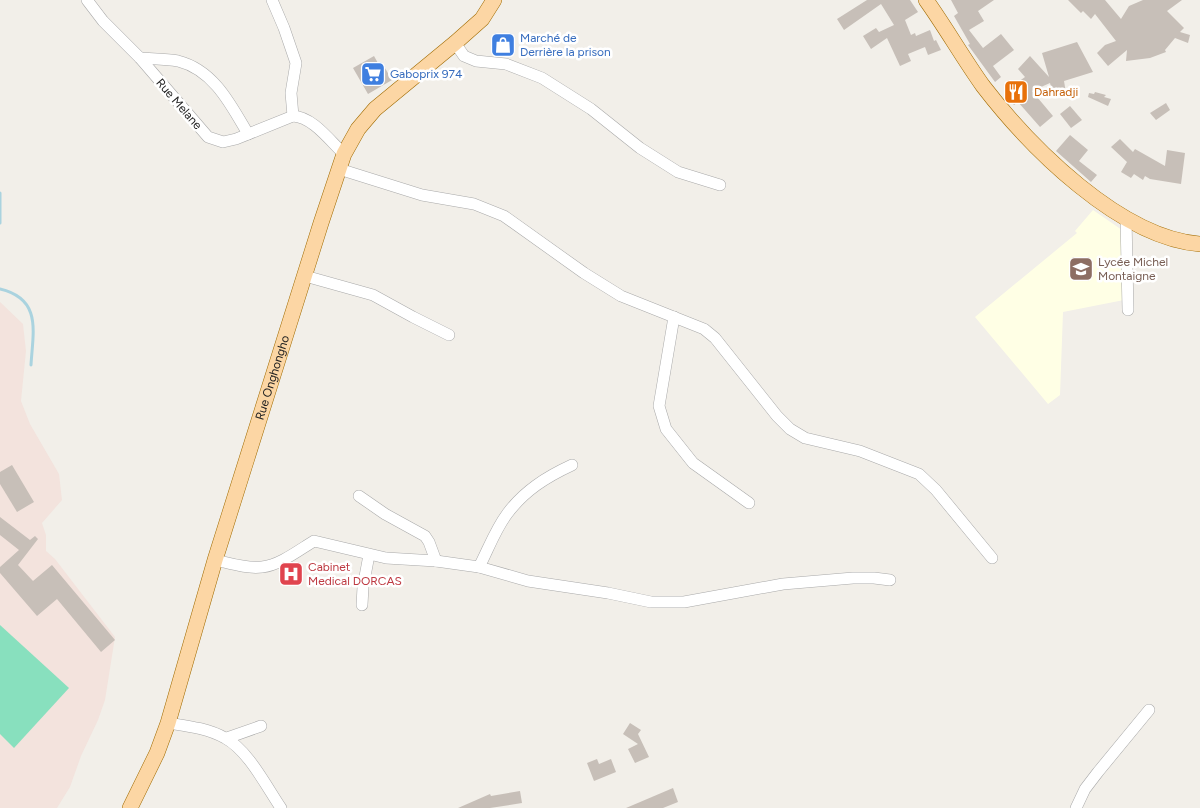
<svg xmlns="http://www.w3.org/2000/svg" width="1200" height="808" font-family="Figtree,sans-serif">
  <rect width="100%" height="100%" fill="#f2efe9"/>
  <!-- education -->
  <polygon fill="#ffffe5" points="1093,210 1122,230 1124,300 1063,312 1060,395 1048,404 975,317 1077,233 1075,231"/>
  <!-- military -->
  <polygon fill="#f3e3dd" points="0,302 23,324 26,351 21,401 30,424 59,474 62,500 42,523 46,535 46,551 55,559 115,637 105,700 98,720 81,756 70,787 57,808 0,808"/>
  <!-- pitch -->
  <polygon fill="#88e0be" points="0,625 69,688 14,748 0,734"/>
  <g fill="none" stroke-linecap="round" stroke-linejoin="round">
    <!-- stream -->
    <g stroke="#aad3df" stroke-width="3">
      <polyline points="0,193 0,223"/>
      <path d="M 0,289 C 42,299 33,331 31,365"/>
    </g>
  </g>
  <!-- building -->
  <g fill="#c7bfb8">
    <polygon points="867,0 910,0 918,12 905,20 911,35 915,33 916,36 930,30 934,41 936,40 941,50 928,55 925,47 908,54 911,61 900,66 887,38 871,49 863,36 876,28 879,32 894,25 881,4 844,30 837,19"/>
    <polygon points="951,0 994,0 978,11 984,21 969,30 983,48 1001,34 1014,50 993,66 1001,77 995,82 968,45 970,44 954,16 958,13"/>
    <polygon points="1068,0 1105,0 1121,19 1129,6 1143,0 1182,0 1167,11 1184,28 1180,32 1190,35 1188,43 1175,38 1165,50 1166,52 1150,58 1126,61 1127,50 1108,66 1097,53 1105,45 1116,41 1095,14 1091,19 1083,11 1081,13"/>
    <polygon points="1077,42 1093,72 1064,81 1066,93 1057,94 1056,89 1052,90 1050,83 1032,91 1053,116 1040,127 1018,102 1014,105 1004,92 1025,77 1018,69 1030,56 1049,77 1042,53"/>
    <polygon points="374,56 379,65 382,63 392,80 368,94 353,68"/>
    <polygon points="1095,92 1106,95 1104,97 1111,99 1108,106 1088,97 1089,93 1094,94"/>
    <polygon points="1166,103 1170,110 1156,120 1150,113"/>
    <polygon points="1070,106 1082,120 1071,128 1060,114"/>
    <polygon points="1070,135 1088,150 1079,161 1097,175 1091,182 1056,151"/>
    <polygon points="1120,139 1133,152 1135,149 1165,166 1167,150 1185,153 1181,184 1150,179 1145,176 1143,180 1134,174 1131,178 1121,172 1127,162 1111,147"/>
    <polygon points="12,465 34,502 17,512 0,484 0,472"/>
    <polygon points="0,517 30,540 35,536 38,539 18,565 33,581 52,565 115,640 101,652 57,599 37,616 0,573 0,567 19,550 0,535"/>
    <polygon points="630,723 641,730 638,734 649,757 635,763 628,749 638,744 623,734"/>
    <polygon points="597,759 599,764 611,759 616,772 594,781 587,763"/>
    <polygon points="673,788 678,802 663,808 626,808"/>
    <polygon points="520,791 522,803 490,808 458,808 490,794 491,796"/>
  </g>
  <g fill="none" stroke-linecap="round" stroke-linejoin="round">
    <defs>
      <g id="minor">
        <path d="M 87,0 L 103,21 L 140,58 L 208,137 L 223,142 L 236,139 L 293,116 C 313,117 330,141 344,154"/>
        <polyline points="272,0 284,28 296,63 291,93 293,116"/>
        <polyline points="455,43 464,56 476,61 506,64 542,78 591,109 640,148 678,172 720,185"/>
        <path d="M 140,58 C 152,59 166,59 178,61 C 214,70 231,105 248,134"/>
        <polyline points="339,169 422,195 474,204 504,216 584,273 621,296 704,329 715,338 777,416 790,429 805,438 860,451 919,474 936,490 992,558"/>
        <polyline points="1126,219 1128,310"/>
        <polyline points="305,276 373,295 413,317 449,335"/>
        <polyline points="674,317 659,406 666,429 693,463 749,503"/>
        <polyline points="359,496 385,514 425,536 429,542 436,561"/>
        <path d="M 215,560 C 229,563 247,569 262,567 C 280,565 299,550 314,541 L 386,558 L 436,561 L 479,567 L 528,581 L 608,593 L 651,602 L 684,602 L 783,584 L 853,578 L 874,578 L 890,580"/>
        <path d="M 479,567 C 488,550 495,530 507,514 C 524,491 546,477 572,465"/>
        <polyline points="362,605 363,587 369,555"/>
        <path d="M 168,723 C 187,726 207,728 225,738 C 248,750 266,786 281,808"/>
        <polyline points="227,738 261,726"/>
        <polyline points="1076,808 1085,789 1098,772 1149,710"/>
      </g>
      <g id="major">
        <path d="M 926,0 C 946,28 963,58 983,86 C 1030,147 1120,238 1200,244"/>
        <path id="s1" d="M 130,808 L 157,753 L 168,723 L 215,560 L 321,223 L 344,154 L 358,129 L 375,109 L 455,43 L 482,19 L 494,0"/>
      </g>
    </defs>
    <!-- minor casing -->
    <use href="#minor" stroke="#a9a9a9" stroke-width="12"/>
    <!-- major casing -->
    <use href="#major" stroke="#a06b00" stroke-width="16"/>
    <!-- minor -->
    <use href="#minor" stroke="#fff" stroke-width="11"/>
    <!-- major -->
    <use href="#major" stroke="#fcd6a4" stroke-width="15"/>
  </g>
  <!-- icons -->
  <defs>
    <symbol id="shop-square" viewBox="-11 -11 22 22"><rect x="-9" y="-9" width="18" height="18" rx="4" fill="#3f7fe0" stroke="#fff"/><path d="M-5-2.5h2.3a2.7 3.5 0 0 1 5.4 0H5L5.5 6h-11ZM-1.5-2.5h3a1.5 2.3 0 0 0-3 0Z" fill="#fff"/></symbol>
    <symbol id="supermarket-square" viewBox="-11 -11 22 22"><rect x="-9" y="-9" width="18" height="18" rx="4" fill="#3f7fe0" stroke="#fff"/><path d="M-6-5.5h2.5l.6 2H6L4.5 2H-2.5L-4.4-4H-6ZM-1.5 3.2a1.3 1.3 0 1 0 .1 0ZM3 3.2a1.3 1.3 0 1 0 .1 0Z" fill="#fff"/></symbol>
    <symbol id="restaurant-square" viewBox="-11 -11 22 22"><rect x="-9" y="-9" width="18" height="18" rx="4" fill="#e8710a" stroke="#fff"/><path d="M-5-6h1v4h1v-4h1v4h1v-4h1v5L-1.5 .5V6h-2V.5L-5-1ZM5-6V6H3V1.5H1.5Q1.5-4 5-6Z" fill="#fff"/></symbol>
    <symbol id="school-square" viewBox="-11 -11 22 22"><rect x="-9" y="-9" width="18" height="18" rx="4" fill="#8d6e63" stroke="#fff"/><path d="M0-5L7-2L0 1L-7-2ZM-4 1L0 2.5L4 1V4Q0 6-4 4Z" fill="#fff"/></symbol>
    <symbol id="hospital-square" viewBox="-11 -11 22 22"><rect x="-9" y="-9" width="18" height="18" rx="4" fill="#e0444e" stroke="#fff"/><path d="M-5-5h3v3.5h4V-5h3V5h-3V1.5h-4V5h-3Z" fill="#fff"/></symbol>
  </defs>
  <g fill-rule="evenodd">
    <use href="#shop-square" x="489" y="31" width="28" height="28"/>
    <use href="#supermarket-square" x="359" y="60" width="28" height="28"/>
    <use href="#restaurant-square" x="1002" y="78" width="28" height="28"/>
    <use href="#school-square" x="1067" y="255" width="28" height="28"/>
    <use href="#hospital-square" x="277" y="560" width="28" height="28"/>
  </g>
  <g text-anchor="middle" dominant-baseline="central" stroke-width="5" stroke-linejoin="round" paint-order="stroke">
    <!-- shop labels -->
    <g font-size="12" fill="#366cbe" stroke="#fff" text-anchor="start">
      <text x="520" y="38">Marché de<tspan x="520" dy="14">Derrière la prison</tspan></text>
      <text x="390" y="74">Gaboprix 974</text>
    </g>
    <!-- food labels -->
    <g font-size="12" fill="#c56008" stroke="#fff" text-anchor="start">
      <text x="1034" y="92">Dahradji</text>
    </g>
    <!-- street labels -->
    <g font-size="12" fill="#222" stroke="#fff">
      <text transform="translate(179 104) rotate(49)">Rue Melane</text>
      <text stroke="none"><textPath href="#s1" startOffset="454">Rue Onghongho</textPath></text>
    </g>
    <!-- education labels -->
    <g font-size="12" fill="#785e54" stroke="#fff" text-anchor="start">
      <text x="1098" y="262">Lycée Michel<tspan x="1098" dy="14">Montaigne</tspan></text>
    </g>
    <!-- health labels -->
    <g font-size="12" fill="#be3a42" stroke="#fff" text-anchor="start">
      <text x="308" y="567">Cabinet<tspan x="308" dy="14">Medical DORCAS</tspan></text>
    </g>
  </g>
</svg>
